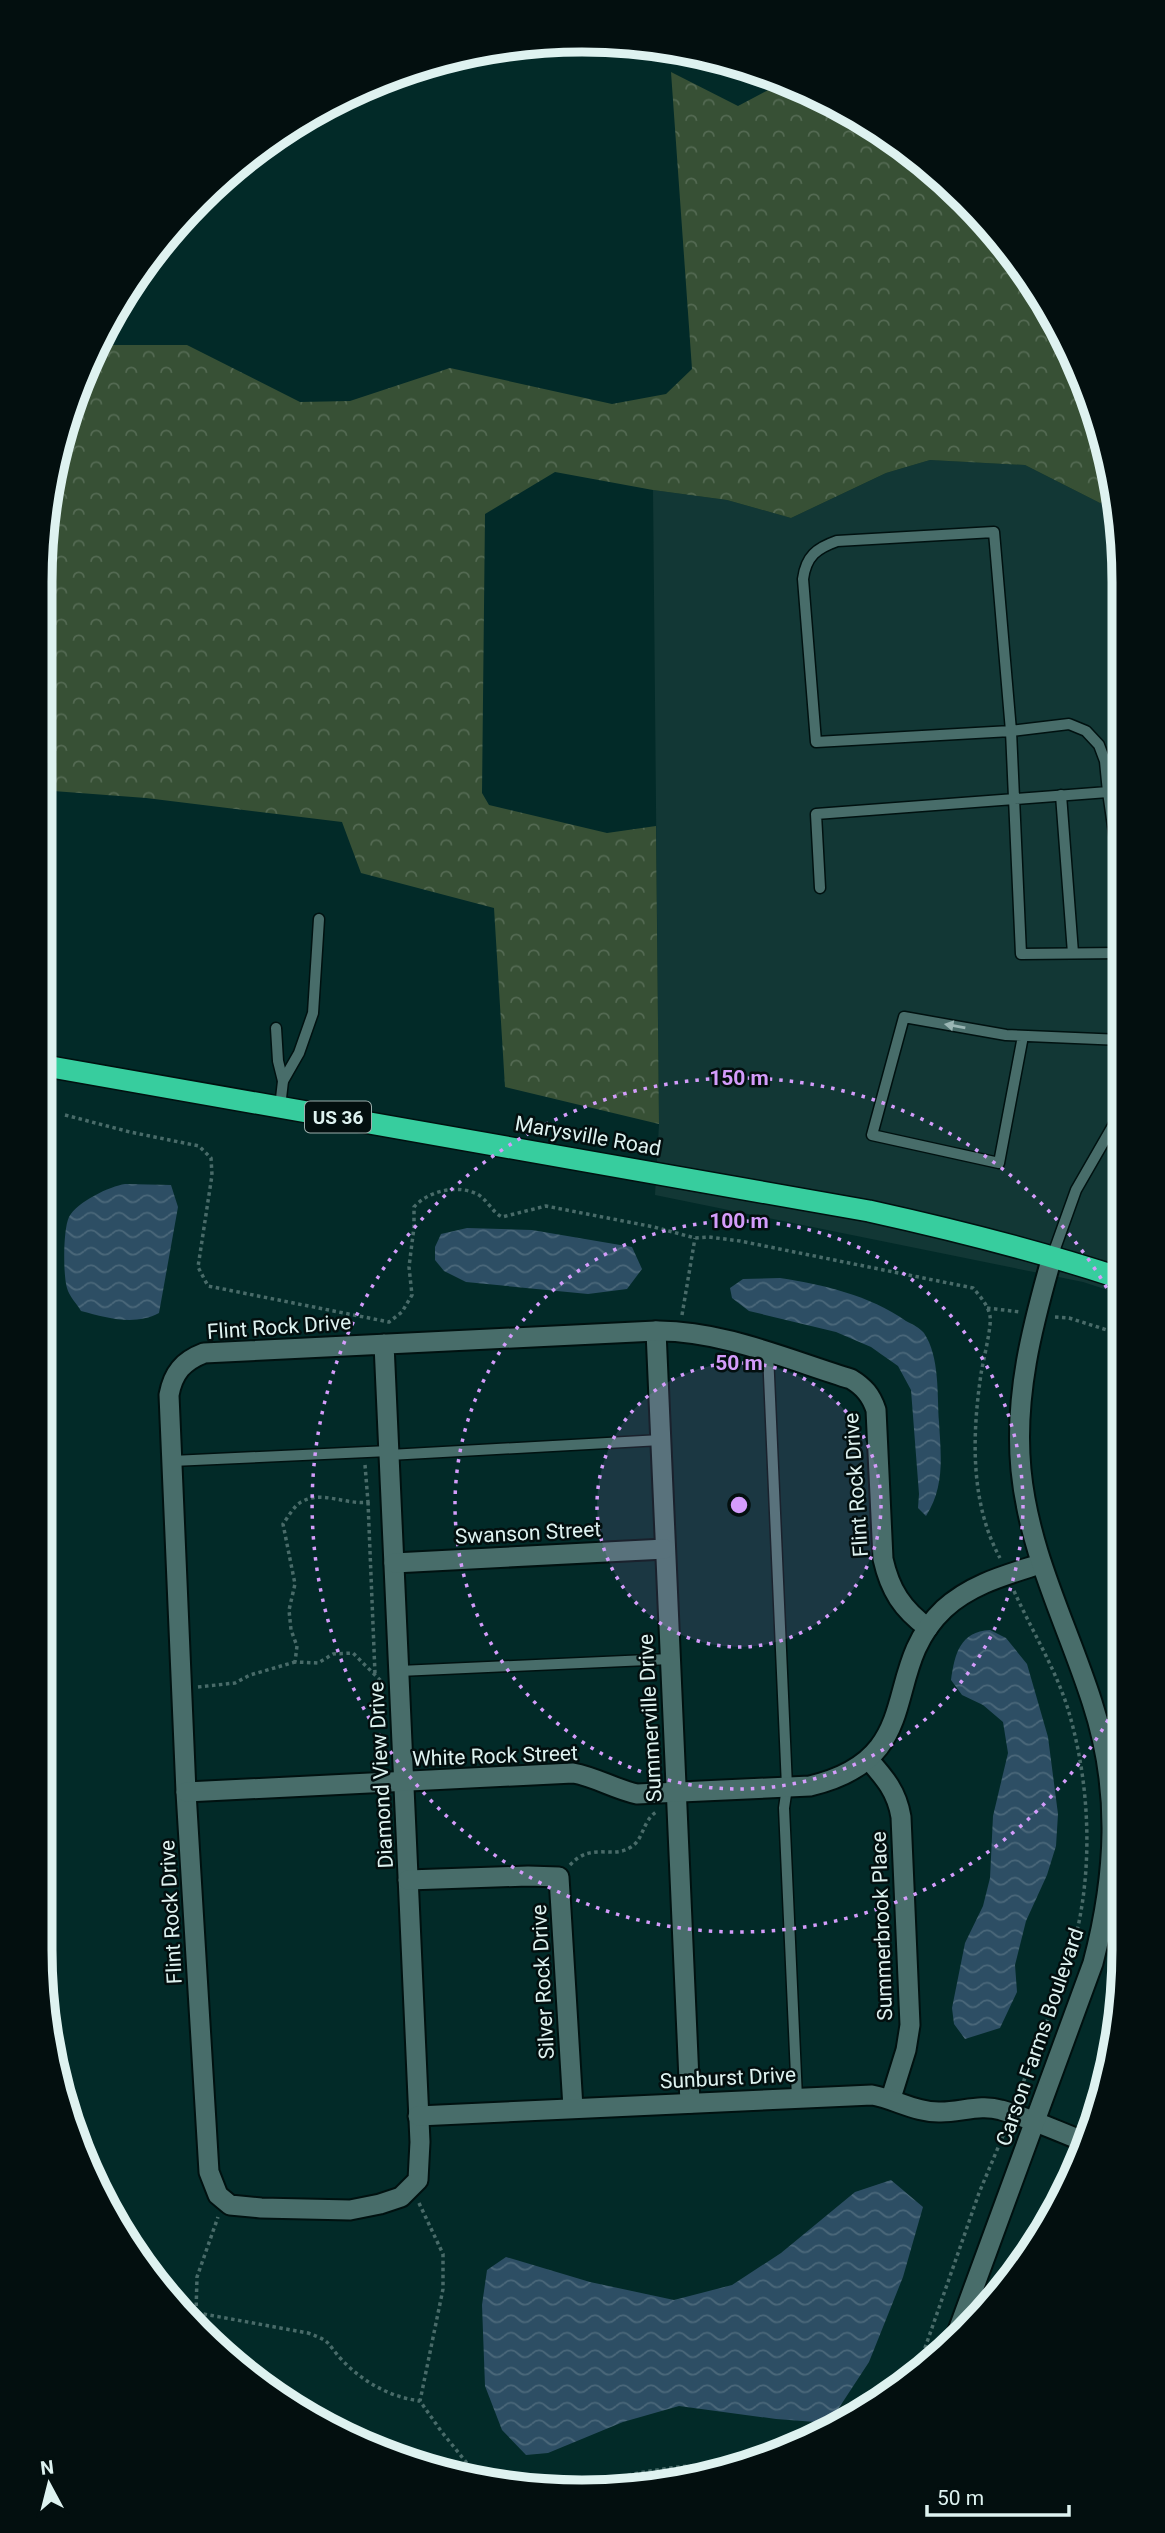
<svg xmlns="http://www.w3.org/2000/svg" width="1165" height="2533" font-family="Roboto,sans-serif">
  <defs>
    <pattern id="forest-crowns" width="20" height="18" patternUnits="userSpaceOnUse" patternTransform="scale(1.75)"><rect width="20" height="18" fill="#375035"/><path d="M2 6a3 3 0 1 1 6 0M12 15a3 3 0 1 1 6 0" fill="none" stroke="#546a53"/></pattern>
    <pattern id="water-waves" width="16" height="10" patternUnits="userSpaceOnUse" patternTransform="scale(1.75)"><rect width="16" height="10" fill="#2d4e64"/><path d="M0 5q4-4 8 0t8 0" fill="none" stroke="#4b687a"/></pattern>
  </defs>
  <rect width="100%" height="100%" fill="#022a28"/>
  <!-- built -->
  <polygon fill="#123735" points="930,460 1025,465 1100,503 1116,497 1120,511 1123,1295 1083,1282 655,1195 659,1124 653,490 727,500 791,518 886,473"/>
  <!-- forest -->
  <path fill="url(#forest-crowns)" d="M 671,72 L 738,106 L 776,86 L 777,77 L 790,81 L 912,152 L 1012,252 L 1083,375 L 1116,497 L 1100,503 L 1025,465 L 930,460 L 886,473 L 791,518 L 727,500 L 653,490 L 555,472 L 485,514 L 482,793 L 489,805 L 607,833 L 656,826 L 659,1124 L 505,1087 L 494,908 L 361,873 L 342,822 L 146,798 L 40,790 C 40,642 25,480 97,345 L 187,345 L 300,402 L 350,401 L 450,368 L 612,404 L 666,394 L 692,369 Z"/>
  <!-- water -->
  <g fill="url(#water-waves)">
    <path d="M 125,1184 L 171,1185 L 178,1207 L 159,1313 C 135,1326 107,1318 81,1311 C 77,1304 69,1296 67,1288 C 63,1275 63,1229 69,1217 C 77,1202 110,1186 125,1184 Z"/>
    <polygon points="467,1228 532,1230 632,1247 642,1269 627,1289 588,1294 466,1282 444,1271 435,1260 435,1247 441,1234"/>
    <path d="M 780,1278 C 824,1285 869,1295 906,1321 C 912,1324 920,1328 924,1333 C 940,1357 937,1395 939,1422 C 941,1456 945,1486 926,1516 L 918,1508 L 919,1494 L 911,1390 L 898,1366 L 871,1347 L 836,1332 L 749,1311 L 732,1298 L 730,1288 L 743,1279 Z"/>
    <path d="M 990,1630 L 1006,1638 L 1027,1664 L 1048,1737 L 1058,1814 L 1056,1846 L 1047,1875 L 1026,1921 L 1015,1965 L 1017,1992 L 1000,2028 L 965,2039 L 954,2024 L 952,2008 L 965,1943 L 983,1906 L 990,1878 L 993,1816 L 1008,1753 L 1003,1722 L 983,1705 L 962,1695 L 951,1680 C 955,1653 960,1632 990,1630 Z"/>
    <polygon points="891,2180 923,2207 903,2277 869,2362 829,2423 776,2419 679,2406 623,2422 548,2453 526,2455 502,2430 485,2386 482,2305 487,2270 506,2257 590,2282 674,2300 732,2285 781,2253 855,2192"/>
  </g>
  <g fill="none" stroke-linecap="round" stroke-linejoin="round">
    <defs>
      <g id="lane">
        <polyline points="1108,792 1115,840 1121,855"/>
        <polyline points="1061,795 1073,953"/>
        <path d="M 820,888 L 816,814 L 1108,792 L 1105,761 L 1099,745 L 1086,731 L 1069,724 L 1011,731 L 816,742 L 803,579 C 806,556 817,548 837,541 L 994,532 L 1011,731 L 1021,954 L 1121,953"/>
        <polyline points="276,1028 278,1061 283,1081"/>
        <polyline points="1023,1036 999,1163 872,1135 904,1017 1006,1035 1122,1040"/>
        <polyline points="280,1107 283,1081 299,1053 313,1013 319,919"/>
        <polyline points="1052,1257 1076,1190 1122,1110"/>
        <polyline points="768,1353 787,1787 784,1808 797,2098"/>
        <polyline points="389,1455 661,1440"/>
        <polyline points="172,1461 389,1451"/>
        <polyline points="399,1671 670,1659"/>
      </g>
      <g id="street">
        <polyline points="656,1331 690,2103"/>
        <path d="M 384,1344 L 420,2142 L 418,2180 L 401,2197 L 380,2204 L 350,2210 L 261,2208 L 230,2205 L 218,2195 L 209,2172 L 186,1792 L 169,1395 C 173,1373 183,1361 204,1353 L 656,1331 C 721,1330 789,1360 851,1379 C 864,1387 871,1395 876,1410 L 883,1559 C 890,1590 902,1609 928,1628"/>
        <polyline points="394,1563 665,1549"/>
        <path d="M 868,1759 C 885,1778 897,1792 901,1817 L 910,2025 L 906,2050 L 891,2098"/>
        <path d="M 186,1792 L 573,1773 C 596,1777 614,1789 637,1794 L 810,1786 C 929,1758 878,1671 944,1609 C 971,1584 1006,1575 1040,1564"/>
        <polyline points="408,1880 528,1876 559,1877 573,2108"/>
        <path d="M 418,2116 L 872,2095 C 895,2099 917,2113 941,2112 C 961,2112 981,2104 1001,2110 C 1030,2118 1059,2132 1088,2143"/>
        <path d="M 956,2336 L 1093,1963 C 1116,1875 1121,1790 1092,1702 C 1067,1624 1029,1553 1021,1470 C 1014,1396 1032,1327 1052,1257"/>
      </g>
      <path id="highway" d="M 40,1065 L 869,1211 C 955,1230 1039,1251 1123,1279"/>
    </defs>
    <!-- lane casing -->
    <use href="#lane" stroke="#001110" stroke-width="13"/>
    <!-- street casing -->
    <use href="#street" stroke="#001110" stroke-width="23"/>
    <!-- highway casing -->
    <use href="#highway" stroke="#001110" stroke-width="24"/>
    <!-- path -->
    <g stroke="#496b69" stroke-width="3.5" stroke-dasharray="3.5 3.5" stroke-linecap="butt">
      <path d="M 65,1115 L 130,1132 L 199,1146 L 211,1158 L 212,1175 L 198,1267 L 208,1286 L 389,1322 L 402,1312 L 412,1295 L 409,1267 L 414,1227 L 414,1207 C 428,1191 457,1184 477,1194 C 487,1199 492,1212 502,1217 L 546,1206 L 654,1227 L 695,1238 L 709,1237 L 740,1241 L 973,1288 C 980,1296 988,1305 990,1316 C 992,1326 983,1361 981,1374 C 972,1435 970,1503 1000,1558"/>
      <polyline points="987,1308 1020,1312"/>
      <polyline points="682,1315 695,1238"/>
      <polyline points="1055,1317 1069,1318 1123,1335"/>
      <path d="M 365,1465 L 368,1502 C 344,1505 322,1490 301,1502 C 294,1506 288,1517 283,1524 L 295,1584 L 289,1610 L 291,1630 L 297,1646 L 295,1662 L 318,1663 L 333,1654 L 353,1653 L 382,1682"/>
      <polyline points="368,1502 375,1674"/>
      <path d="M 1014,1591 C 1031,1629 1054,1666 1067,1706 C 1088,1774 1093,1852 1079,1922 C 1066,1982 1038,2039 1018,2097"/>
      <polyline points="198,1687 235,1683 250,1675 295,1662"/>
      <path d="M 570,1865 C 592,1841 612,1860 631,1847 C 644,1839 642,1822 656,1812"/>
      <polyline points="419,2203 443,2254 443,2289 420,2401 441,2431 483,2483"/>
      <path d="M 176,2309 L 308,2333 C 333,2342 326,2343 342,2360 C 363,2382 390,2397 420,2401"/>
      <polyline points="196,2313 197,2277 218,2217"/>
      <polyline points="918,2368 979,2193 1005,2131"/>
      <path d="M 580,2486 C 635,2472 695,2461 752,2465"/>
    </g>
    <!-- lane -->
    <use href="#lane" stroke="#486d6a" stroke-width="10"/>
    <!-- street -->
    <use href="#street" stroke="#486d6a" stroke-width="19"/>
    <!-- highway -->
    <use href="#highway" stroke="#37cd9e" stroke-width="21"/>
  </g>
  <!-- one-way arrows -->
  <defs><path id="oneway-solid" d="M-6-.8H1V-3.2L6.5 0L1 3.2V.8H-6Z" transform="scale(1.75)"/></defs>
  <use fill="#9ab6b4" href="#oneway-solid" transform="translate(955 1026) rotate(-170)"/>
  <!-- distance rings -->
  <circle cx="739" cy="1505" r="142" fill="#d49cfb" fill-opacity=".12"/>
  <g fill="none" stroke="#d49cfb" stroke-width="3.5" stroke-dasharray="3.5 7">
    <circle cx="739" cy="1505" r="142"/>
    <circle cx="739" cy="1505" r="284"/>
    <path d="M1123 1692A427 427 0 1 1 1121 1314"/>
  </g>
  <g text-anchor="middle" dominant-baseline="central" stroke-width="5" stroke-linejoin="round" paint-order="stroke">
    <!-- shield labels -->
    <rect fill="#030f0f" stroke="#9caeac" stroke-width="2" x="305" y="1101.5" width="66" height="31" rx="5"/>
    <g font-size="19" font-weight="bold" fill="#def2f0">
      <text x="338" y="1117">US 36</text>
    </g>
    <!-- street labels -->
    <g font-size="21" fill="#def2f0" stroke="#030f0f">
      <text transform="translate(588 1136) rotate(10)">Marysville Road</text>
      <text transform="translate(279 1327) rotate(-4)">Flint Rock Drive</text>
      <text transform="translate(856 1485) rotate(-94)">Flint Rock Drive</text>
      <text transform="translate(528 1533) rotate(-3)">Swanson Street</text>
      <text transform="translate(650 1718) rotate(-93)">Summerville Drive</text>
      <text transform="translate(495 1756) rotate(-2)">White Rock Street</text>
      <text transform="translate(381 1775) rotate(-93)">Diamond View Drive</text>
      <text transform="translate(171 1912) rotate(-93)">Flint Rock Drive</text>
      <text transform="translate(882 1926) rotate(-92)">Summerbrook Place</text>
      <text transform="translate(543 1982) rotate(-93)">Silver Rock Drive</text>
      <text transform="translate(1040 2037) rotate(-71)">Carson Farms Boulevard</text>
      <text transform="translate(728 2078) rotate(-3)">Sunburst Drive</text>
    </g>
  </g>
  <!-- crop -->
  <path d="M0 0H1165V2533H0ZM582 52H582A530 530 0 0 1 1112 582V1950A530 530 0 0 1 582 2480H582A530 530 0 0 1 52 1950V582A530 530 0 0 1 582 52Z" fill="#030f0f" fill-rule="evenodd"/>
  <path fill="none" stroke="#def2f0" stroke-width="9" d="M582 52H582A530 530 0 0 1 1112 582V1950A530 530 0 0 1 582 2480H582A530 530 0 0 1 52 1950V582A530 530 0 0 1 582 52Z"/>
  <circle cx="739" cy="1505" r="10" fill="#d49cfb" stroke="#030f0f" stroke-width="3.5"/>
  <g font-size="21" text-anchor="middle" font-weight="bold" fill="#d49cfb" stroke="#030f0f" stroke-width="5" stroke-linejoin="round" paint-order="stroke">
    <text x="739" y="1085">150 m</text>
    <text x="739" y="1228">100 m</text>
    <text x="739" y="1370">50 m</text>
  </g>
  <!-- north arrow -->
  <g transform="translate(49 2484) rotate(353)" stroke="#030f0f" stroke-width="5" paint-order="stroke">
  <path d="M0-5L12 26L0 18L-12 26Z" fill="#def2f0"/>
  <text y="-10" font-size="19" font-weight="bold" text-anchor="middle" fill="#def2f0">N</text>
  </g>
  <!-- scale -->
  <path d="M927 2505v10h142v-10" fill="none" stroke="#def2f0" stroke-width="3.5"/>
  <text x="937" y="2505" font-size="21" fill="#def2f0" stroke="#030f0f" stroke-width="5" paint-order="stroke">50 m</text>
</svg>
